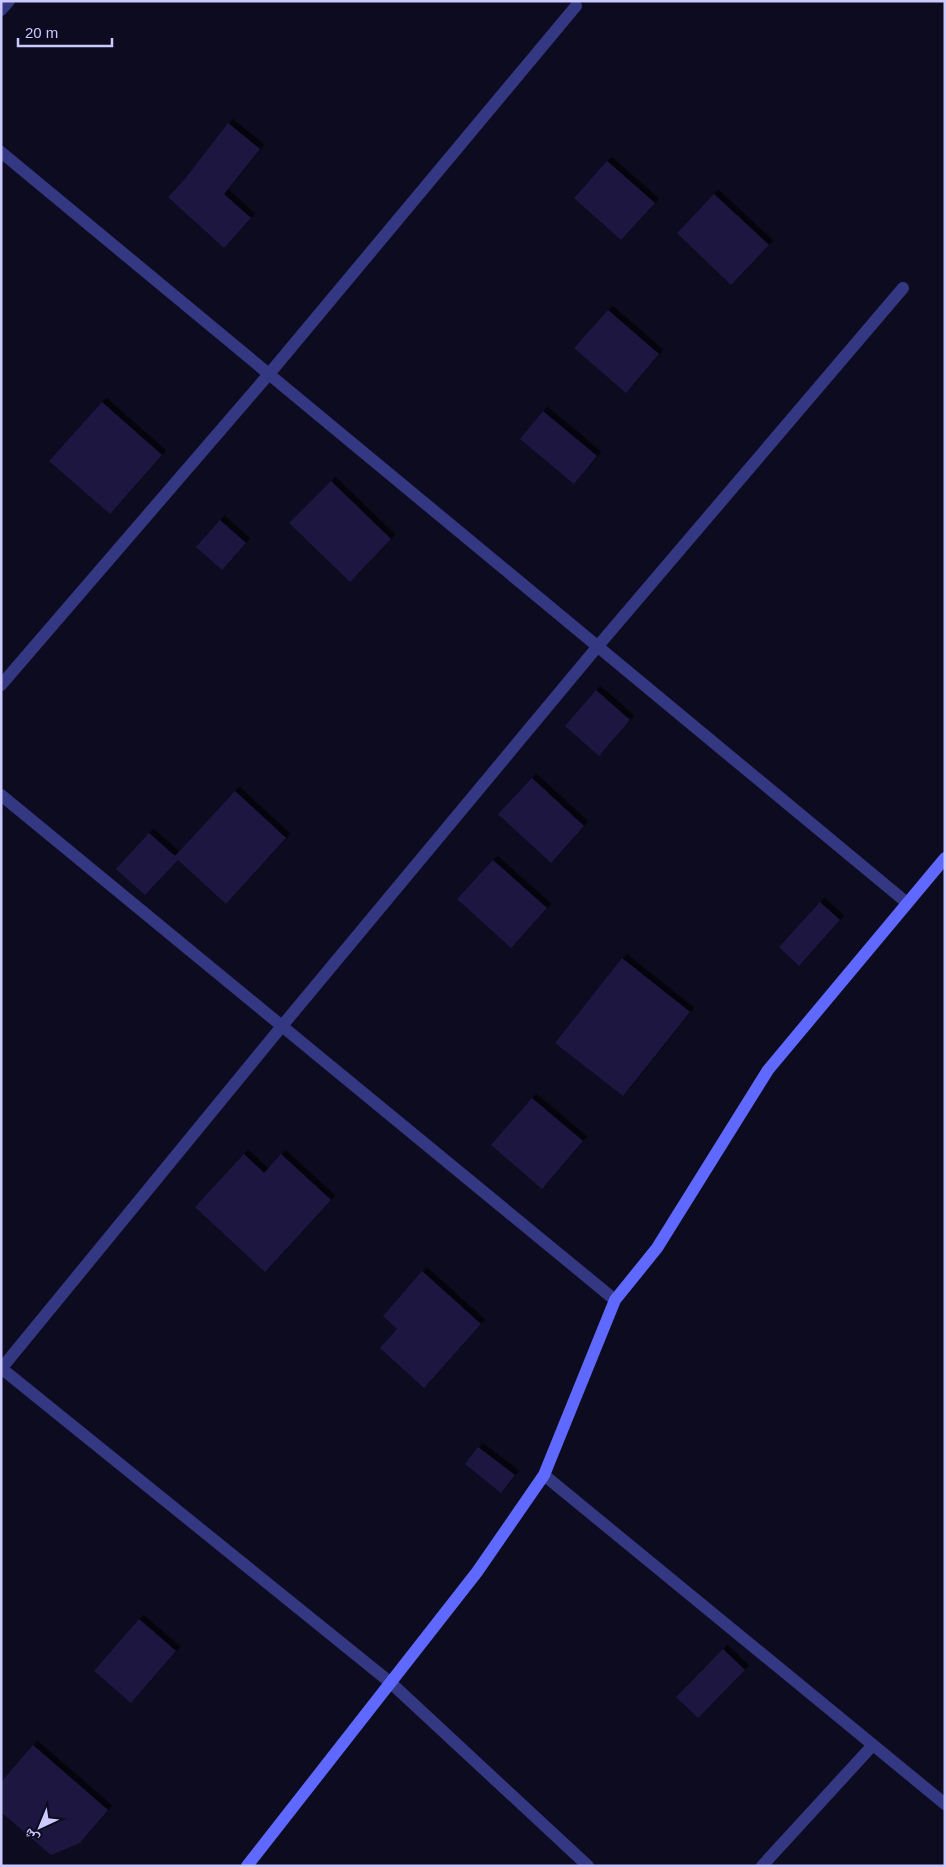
<svg xmlns="http://www.w3.org/2000/svg" width="946" height="1867" font-family="Arial,'Noto Naskh Arabic',sans-serif">
  <defs>
    <filter id="shadow"><feDropShadow dx="4.5" dy="-4.5" stdDeviation="0" flood-color="#0009"/></filter>
  </defs>
  <rect width="100%" height="100%" fill="#0d0b1f"/>
  <!-- building -->
  <g fill="#1c1641" filter="url(#shadow)">
    <polygon points="228,123 260,149 224,194 251,218 224,248 168,197 185,179"/>
    <polygon points="607,161 655,203 621,240 574,198"/>
    <polygon points="714,194 769,245 731,285 677,233"/>
    <polygon points="608,310 659,354 626,393 574,348"/>
    <polygon points="102,402 162,455 110,514 49,461"/>
    <polygon points="543,411 597,456 574,484 520,439"/>
    <polygon points="331,481 391,539 350,582 289,523"/>
    <polygon points="220,520 246,543 222,570 196,547"/>
    <polygon points="596,690 630,720 599,756 565,726"/>
    <polygon points="532,778 584,826 551,863 498,814"/>
    <polygon points="235,791 286,838 226,904 178,860 145,895 116,869 149,833 175,856"/>
    <polygon points="493,860 547,908 511,948 457,899"/>
    <polygon points="820,902 840,920 799,966 779,947"/>
    <polygon points="622,958 690,1012 623,1096 555,1043"/>
    <polygon points="532,1098 583,1141 542,1189 491,1145"/>
    <polygon points="244,1154 264,1173 281,1154 331,1200 265,1272 195,1207"/>
    <polygon points="422,1271 481,1324 424,1388 380,1348 397,1329 383,1316"/>
    <polygon points="478,1447 515,1475 501,1493 465,1464"/>
    <polygon points="139,1619 176,1651 131,1703 94,1671"/>
    <polygon points="723,1649 745,1670 698,1718 676,1697"/>
    <polygon points="33,1745 108,1810 80,1843 51,1855 1,1812 1,1782"/>
  </g>
  <g fill="none" stroke-linecap="round" stroke-linejoin="round">
    <!-- street -->
    <g stroke="#343781" stroke-width="12">
      <polyline points="1,10 9,1"/>
      <polyline points="1,152 906,902"/>
      <polyline points="1,685 269,374 576,6"/>
      <polyline points="1,795 615,1300"/>
      <polyline points="1,1368 391,1683 588,1866"/>
      <polyline points="1,1369 282,1026 598,646 903,288"/>
      <polyline points="544,1475 945,1804"/>
      <polyline points="762,1866 872,1746"/>
    </g>
    <!-- secondary -->
    <polyline stroke="#6069ff" stroke-width="12" points="247,1866 477,1572 544,1475 615,1300 657,1248 768,1070 945,858"/>
  </g>
  <!-- border -->
  <rect width="946" height="1867" fill="none" stroke="#cbc9ff" stroke-width="5"/>
  <!-- north arrow -->
  <g transform="translate(40 1827) rotate(224)" stroke="#0d0b1f" stroke-width="4" paint-order="stroke">
  <path d="M0-4L9 19L0 12L-9 19Z" fill="#cbc9ff"/>
  <text y="-8" font-size="14" font-weight="bold" text-anchor="middle" fill="#cbc9ff">ش</text>
  </g>
  <!-- scale -->
  <path d="M18 38v8h94v-8" fill="none" stroke="#cbc9ff" stroke-width="2.5"/>
  <text x="25" y="38" font-size="15" fill="#cbc9ff" stroke="#0d0b1f" stroke-width="4" paint-order="stroke">20 m</text>
</svg>
